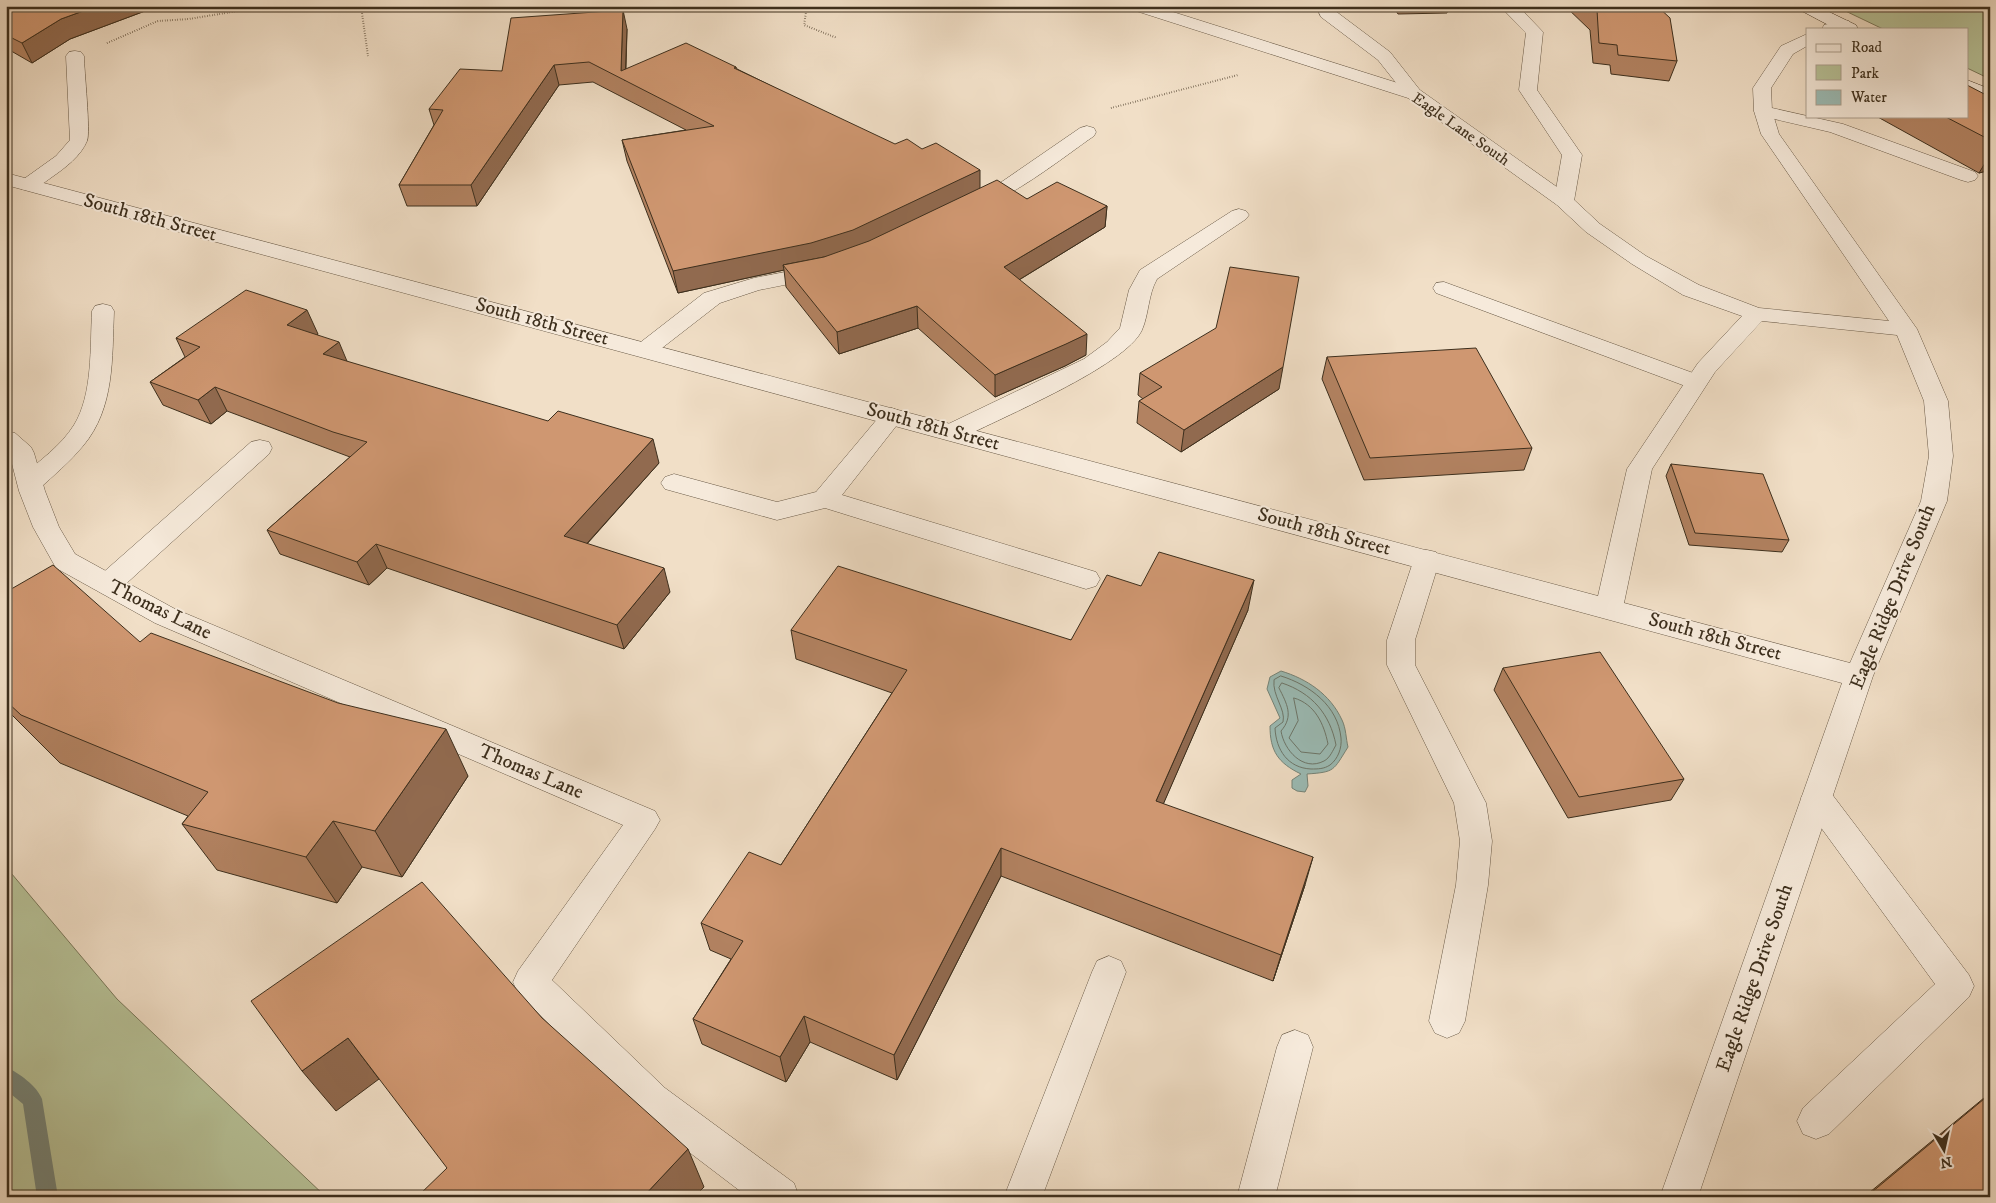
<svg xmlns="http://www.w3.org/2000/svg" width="1996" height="1203" font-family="'IM FELL DW Pica',serif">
  <rect width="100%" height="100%" fill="#f1dfc7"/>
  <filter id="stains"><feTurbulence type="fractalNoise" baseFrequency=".004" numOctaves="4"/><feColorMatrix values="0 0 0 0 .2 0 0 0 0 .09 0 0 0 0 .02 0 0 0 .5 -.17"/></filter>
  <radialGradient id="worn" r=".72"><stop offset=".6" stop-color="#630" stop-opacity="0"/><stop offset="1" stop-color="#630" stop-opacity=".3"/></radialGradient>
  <!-- green -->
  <g fill="#b7c298" stroke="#7a785a">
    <polygon points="1835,6 1990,6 1990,79 1967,68 1967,29 1883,29"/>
    <polygon points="6,867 117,999 326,1197 6,1197"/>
  </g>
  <!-- water -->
  <path fill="#9bbcb6" stroke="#758479" d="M 1281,671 C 1307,679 1330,694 1342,720 C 1346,728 1346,739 1348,747 C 1333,771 1335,772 1307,774 L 1308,786 L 1305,792 L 1297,791 L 1292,788 L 1292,780 L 1301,774 C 1278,763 1270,751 1270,726 L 1280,718 L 1267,689 L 1270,677 Z"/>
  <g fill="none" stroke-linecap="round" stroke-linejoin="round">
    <!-- shore -->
    <g stroke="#6c766a" stroke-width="1">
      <path d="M 1281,676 C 1310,685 1338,706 1341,738 C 1342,748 1338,759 1330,765 C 1324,769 1318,769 1311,769 C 1288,768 1276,750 1275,728 L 1283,722 C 1286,709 1272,696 1274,680 Z"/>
      <path d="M 1282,683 C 1312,693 1330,714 1336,745 C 1333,750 1330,758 1324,761 C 1303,772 1284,750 1281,731 C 1294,716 1287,704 1279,688 Z"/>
      <path d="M 1294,698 C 1315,704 1324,724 1328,744 L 1320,754 L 1301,752 L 1289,738 L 1298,721 Z"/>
    </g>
    <!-- stream -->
    <path fill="#758479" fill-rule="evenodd" d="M 6,1067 C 19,1073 37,1086 42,1099 L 58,1197 L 37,1197 L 23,1104 L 6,1090 Z"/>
    <defs>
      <g id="lane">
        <polygon points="1316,6 1332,6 1334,10 1390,52 1423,94 1420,98 1414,99 1408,98 1378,60 1321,17"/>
        <polygon points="1500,6 1518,6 1543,32 1537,90 1582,155 1574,201 1571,205 1564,207 1557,205 1554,201 1562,155 1519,90 1526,33"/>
        <path d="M 75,51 L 81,52 L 84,56 C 84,69 91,134 87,141 C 81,156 65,168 52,177 C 42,184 34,192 21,189 L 18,185 L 21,181 L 56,156 L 70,140 L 66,56 L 69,52 Z"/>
        <polygon points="1763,106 1843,124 1975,172 1978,176 1975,180 1968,182 1961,180 1830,132 1757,115 1754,111 1757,107"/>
        <path d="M 1087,126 L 1094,128 L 1096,132 L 1094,136 C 1070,152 993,214 967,207 L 964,203 L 967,199 L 1000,183 L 1080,128 Z"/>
        <path d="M 1239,209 L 1246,211 L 1249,215 L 1246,219 L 1157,279 C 1148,295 1149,314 1142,330 C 1126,366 1000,418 962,438 L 953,440 L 944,438 L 941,432 L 944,426 L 1084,359 L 1107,342 L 1120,328 L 1129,290 L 1140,270 L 1232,211 Z"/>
        <polygon points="821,265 829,266 832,271 829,276 759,290 720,303 653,355 645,357 637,355 634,350 637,345 704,293 754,278"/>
        <polygon points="1444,282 1704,377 1708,382 1704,387 1696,389 1688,387 1436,293 1433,288 1436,283"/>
        <path d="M 103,304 L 111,306 L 114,311 C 112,358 115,408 83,446 C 70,462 54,475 39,489 L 30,492 L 21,489 L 17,483 L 21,477 C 39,461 61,446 74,425 C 93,394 90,347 92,311 L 95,306 Z"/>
        <polygon points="892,408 900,411 904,416 842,495 1096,572 1100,579 1096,586 1086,589 825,508 777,520 665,489 661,483 665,477 674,474 777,502 816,492 884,411"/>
        <polygon points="260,440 269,442 272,448 269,454 118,591 108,594 98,591 94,584 98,577 251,442"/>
        <polygon points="1427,550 1436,552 1440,559 1415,640 1415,665 1486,803 1492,841 1488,885 1465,1021 1459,1033 1447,1038 1435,1033 1429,1021 1456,885 1460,841 1454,803 1387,665 1387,640 1414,559 1418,552"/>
        <polygon points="1817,785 1828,789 1969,975 1974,986 1969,997 1829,1134 1816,1139 1803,1134 1797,1121 1803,1108 1935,984 1806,807 1801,798 1806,789"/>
        <polygon points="1109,956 1121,961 1126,972 1042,1197 1004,1197 1092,972 1097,961"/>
        <polygon points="1295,1030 1308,1035 1313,1047 1275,1197 1237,1197 1277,1047 1282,1035"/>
      </g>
      <g id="street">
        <path d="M 1128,6 L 1154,6 L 1420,90 L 1571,197 L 1600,224 L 1646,256 L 1699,285 L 1759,308 L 1889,321 L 1761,134 L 1754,111 L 1753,88 L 1781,46 L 1807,34 L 1807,46 L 1793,54 L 1771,88 L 1772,111 L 1779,134 L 1917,329 L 1948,401 L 1953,456 L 1947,501 L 1873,676 L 1698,1197 L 1660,1197 L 1842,683 L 6,185 L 6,173 L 1598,596 L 1627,469 L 1698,363 L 1742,316 L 1683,295 L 1632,264 L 1586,232 L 1557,205 L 1408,98 L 1130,9 ZM 1762,321 L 1897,335 L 1924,401 L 1929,456 L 1921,501 L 1850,663 L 1624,603 L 1652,469 L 1715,372 Z"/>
        <polygon points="1843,20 1849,21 1851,25 1849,29 1822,29 1824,25"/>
        <polygon points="6,431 15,433 31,447 34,453 45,491 59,527 75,554 175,609 655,811 660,820 655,829 552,980 665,1088 794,1183 799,1197 748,1197 639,1114 518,993 513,982 518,971 623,825 155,623 56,568 33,527 19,491 10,456 6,453"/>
      </g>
      <g id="secondary">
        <polygon points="1796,6 1817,6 1856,25 1858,29 1836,29 1798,9"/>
        <polygon points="1967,80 1990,89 1990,101 1967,92"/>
      </g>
    </defs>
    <!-- lane casing -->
    <use href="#lane" stroke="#6a5b48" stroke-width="1"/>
    <!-- street casing -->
    <use href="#street" stroke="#6a5b48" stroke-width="1"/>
    <!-- secondary casing -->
    <use href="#secondary" stroke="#3d2f1d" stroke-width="1"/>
    <!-- path -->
    <g stroke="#3d2f1d" stroke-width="2" stroke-dasharray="0.5 2" stroke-linecap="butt">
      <polyline points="361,6 368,56"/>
      <polyline points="807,6 804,25 837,38"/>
      <polyline points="107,43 158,21 189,19 268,6"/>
      <polyline points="1111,108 1238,75"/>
    </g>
    <!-- lane -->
    <use href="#lane" fill="#f6eadb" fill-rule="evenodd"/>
    <!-- street -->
    <use href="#street" fill="#f6eadb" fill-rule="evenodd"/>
    <!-- secondary -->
    <use href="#secondary" fill="#f6eadb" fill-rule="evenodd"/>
  </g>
  <!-- wall -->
  <g fill="#b28261" stroke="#3d2f1d">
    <polygon points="6,6 152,6 153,8 70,39 32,63 6,48"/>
    <polygon points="1393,6 1449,6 1447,13 1398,14"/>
    <polygon points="1565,6 1657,6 1677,61 1669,81 1611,74 1610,65 1593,63 1590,30"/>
    <polygon points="627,29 626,69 736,67 737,69 980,189 1027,199 1107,206 1105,227 1019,280 1086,355 1065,366 995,397 918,328 839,354 786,287 784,270 678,293 627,161 622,140 686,130 593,82 559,85 477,206 407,206 399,185 434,125 429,109 502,71"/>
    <polygon points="1990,97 1990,170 1979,173 1876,116 1967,116"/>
    <polygon points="317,334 348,362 659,463 587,544 670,592 624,649 387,568 369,585 280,554 267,530 350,457 227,411 211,424 163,405 150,382 185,357 176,338 318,334"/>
    <polygon points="1327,357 1532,448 1524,470 1364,480 1322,379"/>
    <polygon points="1140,373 1279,389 1181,452 1137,423 1139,401 1143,399 1138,395"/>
    <polygon points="1671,464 1789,540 1782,552 1689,545 1666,476"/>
    <polygon points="1141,586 1248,610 1163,804 1305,885 1273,981 1001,876 897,1080 810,1042 786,1082 702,1044 693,1019 731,959 710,950 701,923 781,865 892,693 796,659 791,630 1071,640"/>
    <polygon points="6,592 140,642 468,776 402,877 362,867 337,903 217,870 182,824 188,816 60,763 6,709"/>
    <polygon points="1503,668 1684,779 1671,800 1568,818 1494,690"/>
    <polygon points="1990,1093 1990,1197 1864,1197"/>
  </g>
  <!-- shaded-wall -->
  <g fill="#916a4f" stroke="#3d2f1d">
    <polygon points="97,6 152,6 153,8 70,39 32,63 22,43 61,19"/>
    <polygon points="623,10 627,29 625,81 621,71"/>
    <polygon points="554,65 559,85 477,206 471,185"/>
    <polygon points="1990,155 1990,170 1979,173"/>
    <polygon points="980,170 980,191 855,251 783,265 784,270 678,293 673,271"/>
    <polygon points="1107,206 1105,227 1004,289 1004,267"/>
    <polygon points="917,306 918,328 839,354 837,332"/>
    <polygon points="307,310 318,334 298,348 287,325"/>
    <polygon points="1087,334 1086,355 1065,366 995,397 995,375"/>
    <polygon points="339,342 349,366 323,354"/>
    <polygon points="1283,367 1279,389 1181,452 1184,430"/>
    <polygon points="215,387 227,411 211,424 198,400"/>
    <polygon points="653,439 659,463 572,560 564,536"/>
    <polygon points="376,544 387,568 369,585 357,562"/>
    <polygon points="664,568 670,592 624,649 617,625"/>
    <polygon points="1254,580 1248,610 1152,830 1156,801"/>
    <polygon points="446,729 468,776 402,877 375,831"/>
    <polygon points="333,821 362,867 337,903 306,857"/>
    <polygon points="1001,848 1001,876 897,1080 894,1055"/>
    <polygon points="1313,857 1305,885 1273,981 1281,955"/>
    <polygon points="804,1016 810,1042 786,1082 780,1057"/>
    <polygon points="348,1038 379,1079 336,1111 302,1071"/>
    <polygon points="688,1149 704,1187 694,1197 643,1197"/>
  </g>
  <!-- building -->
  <g fill="#cf9771" stroke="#3d2f1d">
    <polygon points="6,6 97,6 61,19 22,43 6,35"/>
    <polygon points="1592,6 1657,6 1670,18 1677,61 1618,55 1617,45 1599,43 1597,10"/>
    <polygon points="623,10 621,71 686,43 736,67 734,68 895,144 907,139 922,149 936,143 980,170 853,230 811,243 673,271 622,140 714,126 589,62 554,65 471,185 399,185 443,110 429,109 460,69 502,71 511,18"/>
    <polygon points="1967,85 1990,97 1990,140 1944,116 1967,116"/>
    <polygon points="997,180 1027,199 1057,182 1107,206 1004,267 1087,334 1066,344 995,375 917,306 837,332 783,265 824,257 869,241"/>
    <polygon points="1230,267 1299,277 1283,367 1184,430 1139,401 1162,387 1140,373 1216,328"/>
    <polygon points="246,290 307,310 287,325 339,342 323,354 548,421 558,411 653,439 564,536 664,568 617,625 376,544 357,562 267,530 367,442 333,432 215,387 198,400 150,382 200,347 176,338"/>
    <polygon points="1476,348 1532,448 1370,458 1327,357"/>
    <polygon points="1671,464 1763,474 1789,540 1695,533"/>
    <polygon points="1159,552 1254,580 1156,801 1313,857 1281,955 1001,848 894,1055 804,1016 780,1057 693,1019 743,941 701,923 749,852 781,865 907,670 791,630 838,566 1071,640 1107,575 1141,586"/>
    <polygon points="53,565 140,642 151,633 338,703 446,729 375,831 333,821 306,857 182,824 208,792 21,715 6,701 6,592"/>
    <polygon points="1600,652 1684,779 1579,797 1503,668"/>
    <polygon points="422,882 542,1018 688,1149 643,1197 417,1197 447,1168 348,1038 302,1071 251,1001"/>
    <polygon points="1990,1094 1990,1197 1866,1197"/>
  </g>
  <g text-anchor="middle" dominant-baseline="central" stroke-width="4" stroke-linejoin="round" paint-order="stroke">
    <!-- far-street labels -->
    <g font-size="16" fill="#3d2f1d" stroke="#f6eadb">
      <text transform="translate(1461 129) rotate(35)">Eagle Lane South</text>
    </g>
    <!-- street labels -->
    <g font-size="20" fill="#3d2f1d" stroke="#f6eadb">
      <text transform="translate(150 218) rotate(15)">South 18th Street</text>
      <text transform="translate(542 322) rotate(15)">South 18th Street</text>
      <text transform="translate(933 427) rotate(15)">South 18th Street</text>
      <text transform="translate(1324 532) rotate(15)">South 18th Street</text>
      <text transform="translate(1893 597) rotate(-68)">Eagle Ridge Drive South</text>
      <text transform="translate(160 610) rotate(26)">Thomas Lane</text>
      <text transform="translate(1715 637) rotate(15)">South 18th Street</text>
      <text transform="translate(531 772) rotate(23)">Thomas Lane</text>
      <text transform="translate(1755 978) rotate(-71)">Eagle Ridge Drive South</text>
    </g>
  </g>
  <!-- margin -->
  <rect width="1996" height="1203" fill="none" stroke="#f1dfc7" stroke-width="25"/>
  <rect x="8" y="8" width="1981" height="1188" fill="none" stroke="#3d2f1d" stroke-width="2.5"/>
  <rect x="12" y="12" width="1971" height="1178" fill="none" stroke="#3d2f1d"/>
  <!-- legend -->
  <rect x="1806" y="28" width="162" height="90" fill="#f6eadb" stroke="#ac9f8f"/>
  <rect x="1816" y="44" width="25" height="8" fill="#f6eadb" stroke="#ac9f8f"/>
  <text x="1851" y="52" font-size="15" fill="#3d2f1d">Road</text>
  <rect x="1816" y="65" width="25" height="15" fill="#b7c298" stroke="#ac9f8f"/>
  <text x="1851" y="78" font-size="15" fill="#3d2f1d">Park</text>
  <rect x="1816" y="90" width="25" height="15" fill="#9bbcb6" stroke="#ac9f8f"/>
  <text x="1851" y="102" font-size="15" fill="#3d2f1d">Water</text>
  <!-- north arrow -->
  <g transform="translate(1944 1150) rotate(171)" stroke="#f6eadb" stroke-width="4" paint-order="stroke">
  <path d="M0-4L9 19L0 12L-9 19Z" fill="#3d2f1d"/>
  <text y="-8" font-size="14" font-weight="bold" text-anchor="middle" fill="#3d2f1d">N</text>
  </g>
  <rect width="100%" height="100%" filter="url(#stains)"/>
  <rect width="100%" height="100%" fill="url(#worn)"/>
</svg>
